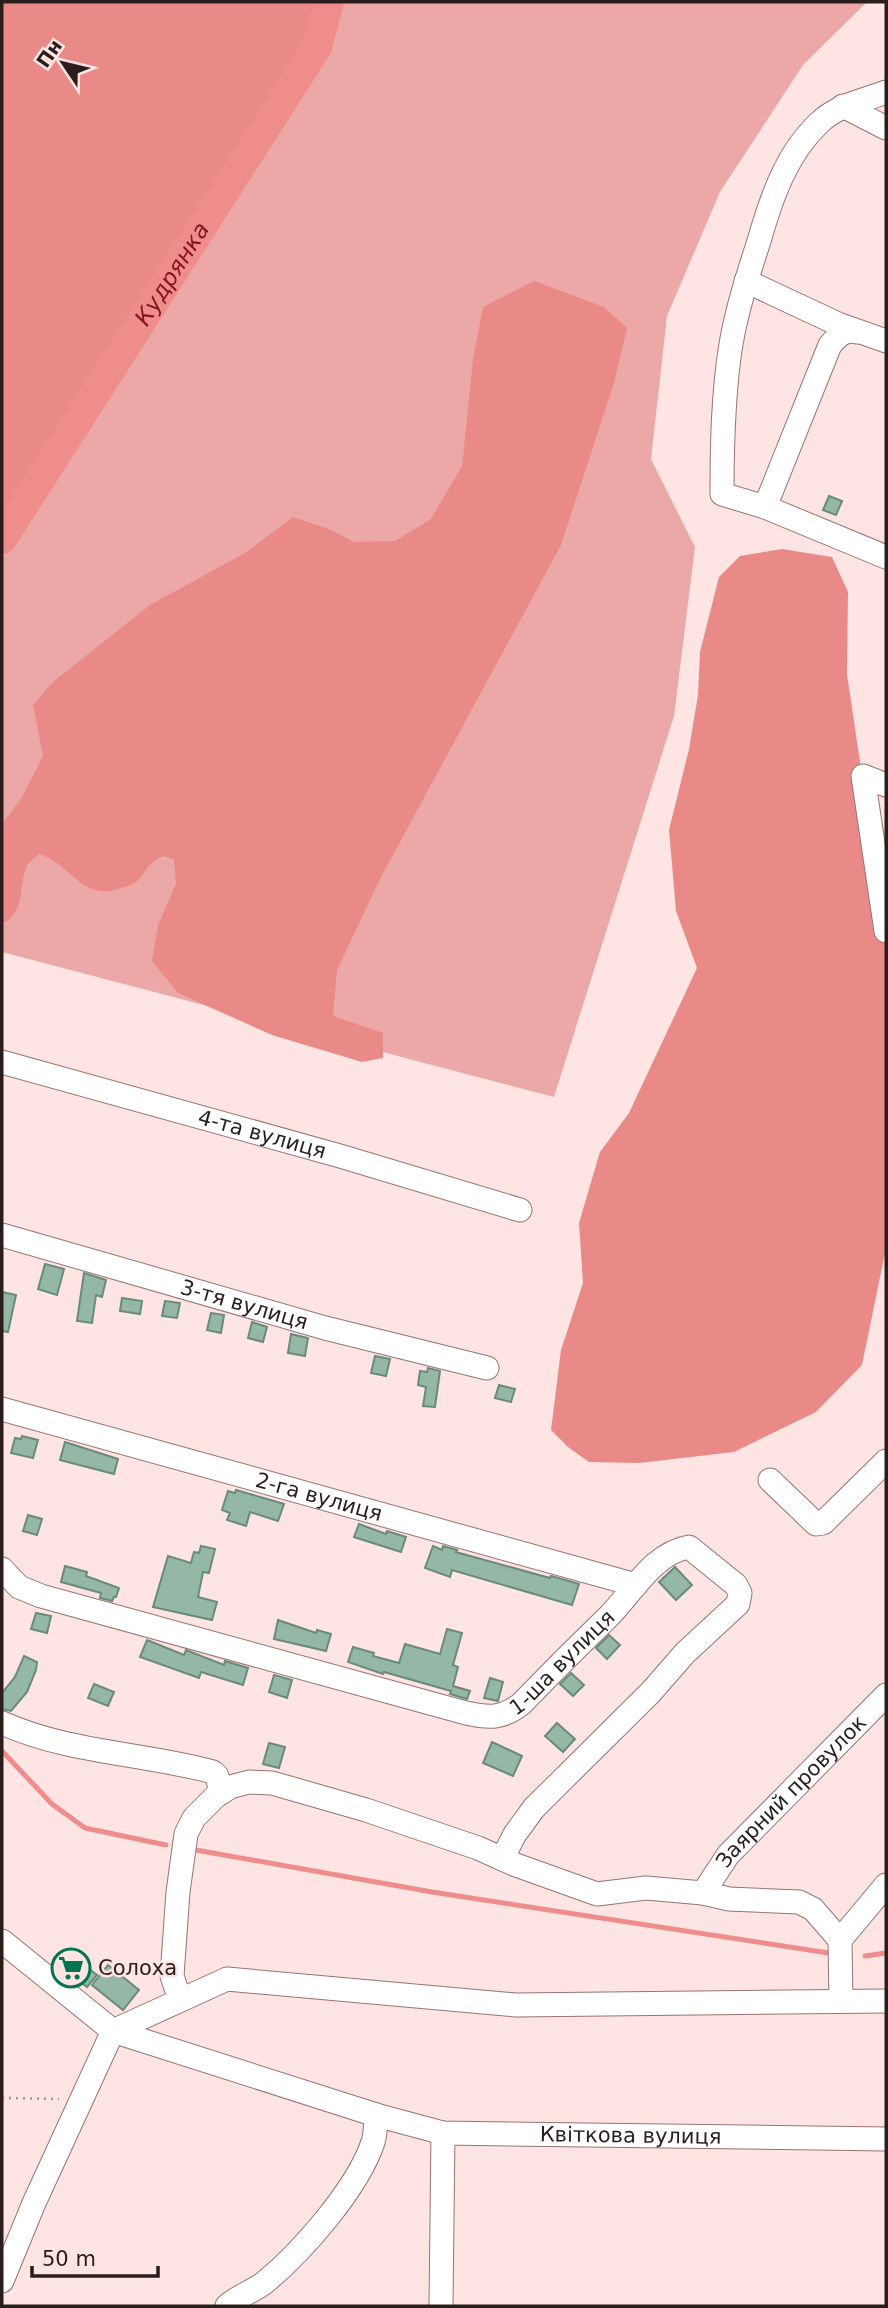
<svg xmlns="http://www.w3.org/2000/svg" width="888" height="2308" font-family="'DejaVu Sans',sans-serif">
  <rect width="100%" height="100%" fill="#fee4e3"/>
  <!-- green -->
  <polygon fill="#eba8a6" points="2,2 867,2 803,65 720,192 667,316 651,459 695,547 674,716 554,1097 2,952"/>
  <!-- forest -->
  <g fill="#ea8a88">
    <polygon points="2,2 323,2 309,47 2,532"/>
    <path d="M 534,281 L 604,307 L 627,328 L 614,383 L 561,545 L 381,877 L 337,970 L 333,1016 L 383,1033 L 383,1058 L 362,1062 L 272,1035 L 178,993 L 152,961 L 158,925 L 176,884 L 174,859 L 163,856 C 143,866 149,871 136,882 C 132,885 125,887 121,888 C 82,903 71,863 39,854 C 36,857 29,862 27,866 C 18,884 26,915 2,923 L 2,824 L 21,799 L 43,756 L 33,705 L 53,682 L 150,605 L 245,553 L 293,517 L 329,529 L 354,542 L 395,541 L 431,519 L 462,466 L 473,360 L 483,307 Z"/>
    <polygon points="782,549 832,557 848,592 847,674 886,938 886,1248 862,1365 816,1412 734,1452 639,1463 589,1462 568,1447 551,1430 561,1350 583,1283 579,1223 600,1152 629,1113 697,968 676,911 669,830 689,749 698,695 700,652 719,577 740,556"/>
  </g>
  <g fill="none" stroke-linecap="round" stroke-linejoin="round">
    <!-- stream -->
    <g stroke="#ee8d8c" stroke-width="5">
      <polyline points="2,1751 52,1804 85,1828 166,1845"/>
      <polyline points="196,1850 432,1892 835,1954"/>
      <polyline points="865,1956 886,1953"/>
    </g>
    <!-- river -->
    <path stroke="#ee8d8c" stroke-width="30" id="s1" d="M 2,539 L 317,47 L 329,2"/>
  </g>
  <!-- building -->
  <g fill="#95b8a6" stroke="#698b7a" stroke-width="2">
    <polygon points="829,496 842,501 836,515 823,510"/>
    <polygon points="45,1264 64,1269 57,1295 38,1289"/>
    <polygon points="84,1273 106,1280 102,1297 96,1295 92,1323 77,1321"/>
    <polygon points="2,1292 16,1295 8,1332 2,1331"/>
    <polygon points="122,1298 142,1301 140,1314 120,1311"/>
    <polygon points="165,1301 180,1303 177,1318 162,1316"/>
    <polygon points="211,1313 224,1315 221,1333 207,1330"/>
    <polygon points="252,1322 267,1327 263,1342 248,1338"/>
    <polygon points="291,1334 308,1338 305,1356 288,1353"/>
    <polygon points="375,1356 390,1359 386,1376 371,1373"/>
    <polygon points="428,1368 440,1371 435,1407 423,1406 426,1387 418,1385 420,1371 427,1372"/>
    <polygon points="499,1385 515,1389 511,1402 495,1398"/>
    <polygon points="22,1436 38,1440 33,1458 11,1453 15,1438 21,1439"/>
    <polygon points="65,1442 118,1459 114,1474 60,1460"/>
    <polygon points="236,1490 284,1504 278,1521 250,1512 246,1526 227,1520 230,1513 222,1510 228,1491 235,1493"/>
    <polygon points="28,1515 42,1519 37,1535 23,1531"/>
    <polygon points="359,1524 386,1534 387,1531 406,1537 401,1552 354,1537"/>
    <polygon points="201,1546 215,1549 209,1573 203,1572 198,1597 217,1602 212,1620 153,1607 168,1556 191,1563 194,1552 199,1553"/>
    <polygon points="433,1546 442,1550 443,1546 457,1550 456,1552 550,1578 551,1576 579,1584 572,1605 452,1570 450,1577 425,1568"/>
    <polygon points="65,1566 87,1572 86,1576 119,1588 116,1597 114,1597 112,1601 100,1598 101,1593 61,1582"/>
    <polygon points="675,1567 692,1585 676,1600 659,1582"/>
    <polygon points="36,1613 51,1616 47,1633 31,1629"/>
    <polygon points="278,1620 316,1633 317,1630 331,1634 326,1651 274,1639"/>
    <polygon points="447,1629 462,1633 453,1665 458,1667 453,1686 470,1691 467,1699 450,1694 451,1691 384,1672 383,1674 348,1662 353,1647 374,1653 373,1656 399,1663 405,1644 440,1654"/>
    <polygon points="609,1635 620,1645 607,1659 596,1648"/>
    <polygon points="147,1640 184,1655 186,1650 224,1665 225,1661 248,1668 243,1685 201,1672 199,1678 140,1657"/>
    <polygon points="24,1656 37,1662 36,1670 27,1692 11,1711 2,1709 2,1693 15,1677"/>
    <polygon points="571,1673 584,1685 573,1696 560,1684"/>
    <polygon points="274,1675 292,1680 287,1698 269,1692"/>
    <polygon points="490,1678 503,1682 498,1701 484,1698"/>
    <polygon points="94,1684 114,1692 108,1706 88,1698"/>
    <polygon points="557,1723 575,1739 563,1752 545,1736"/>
    <polygon points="492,1742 522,1756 513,1776 483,1763"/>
    <polygon points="269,1743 285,1747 279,1768 263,1764"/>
    <polygon points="69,1953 97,1975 87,1987 64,1969 63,1960"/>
    <polygon points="108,1965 139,1990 123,2010 92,1985"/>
  </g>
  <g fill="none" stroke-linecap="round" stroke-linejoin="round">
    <defs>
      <g id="minor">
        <path d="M 886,92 C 863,101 837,105 819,123 C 786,154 771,199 759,241 C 748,275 737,309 731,344 C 723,393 722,444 722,494 L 765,507 L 886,557"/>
        <polyline points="843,106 886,128"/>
        <polyline points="746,281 838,324 886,341"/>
        <path d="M 765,507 L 830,345 C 838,336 844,329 857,332"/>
        <polyline points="886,785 863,776 886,931"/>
        <path id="s2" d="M 2,1062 L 340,1156 L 520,1210"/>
        <path id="s3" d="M 2,1235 L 325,1328 L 487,1368"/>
        <path id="s4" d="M 2,1409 L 636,1585"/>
        <polyline points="770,1480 816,1524 823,1523 886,1461"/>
        <path id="s5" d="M 2,1569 L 19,1587 L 41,1596 L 466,1713 C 489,1718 502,1719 521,1704 C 550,1674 579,1645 609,1616 C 633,1592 653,1553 689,1547 L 736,1585 L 740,1593 L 738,1604 L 685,1653 L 651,1692 L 534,1808 L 515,1834 L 502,1859"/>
        <path d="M 2,1723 C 69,1753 143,1753 213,1772 L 217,1776 L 221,1793"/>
        <path id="s6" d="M 703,1893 L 728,1855 L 886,1695"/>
        <path id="s7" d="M 2,1941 L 113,2031 L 376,2115 L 443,2133 L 886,2139"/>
        <polyline points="180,2000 172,1976 178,1892 186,1834 194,1818 216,1796 230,1787 249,1782 272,1783 366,1810 478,1848 516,1865 597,1894 646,1888 703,1893 729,1899 799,1902 813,1909 840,1940"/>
        <polyline points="841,2001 840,1940 886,1885"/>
        <polyline points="2,2281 34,2203 113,2031 227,1979 516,2005 886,2001"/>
        <path d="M 227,2306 C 238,2296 252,2292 264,2283 C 301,2253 358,2188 373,2142 C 376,2134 375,2124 376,2115"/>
        <polyline points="441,2306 443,2133"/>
      </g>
    </defs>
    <!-- minor casing -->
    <use href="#minor" stroke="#987372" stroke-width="25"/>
    <!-- path -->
    <polyline stroke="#a79291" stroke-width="2.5" stroke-dasharray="2 5" stroke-linecap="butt" points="2,2098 59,2099"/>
    <!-- minor -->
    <use href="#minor" stroke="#fff" stroke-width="23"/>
  </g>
  <!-- icons -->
  <defs>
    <symbol id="supermarket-ring" viewBox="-11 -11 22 22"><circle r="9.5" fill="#fee4e3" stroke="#007550" stroke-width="1.5"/><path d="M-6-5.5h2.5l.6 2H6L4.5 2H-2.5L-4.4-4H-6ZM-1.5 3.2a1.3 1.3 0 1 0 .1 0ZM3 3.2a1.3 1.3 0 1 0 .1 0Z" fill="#007550"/></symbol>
  </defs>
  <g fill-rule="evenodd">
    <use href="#supermarket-ring" x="49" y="1946" width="44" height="44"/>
  </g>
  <g text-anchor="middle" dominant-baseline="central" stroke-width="5" stroke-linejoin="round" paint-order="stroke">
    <!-- street labels -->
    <g font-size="21" fill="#2c1d1d" stroke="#fee4e3">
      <text stroke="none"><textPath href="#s2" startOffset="270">4-та вулиця</textPath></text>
      <text stroke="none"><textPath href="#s3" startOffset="252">3-тя вулиця</textPath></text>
      <text stroke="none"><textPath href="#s4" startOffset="329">2-га вулиця</textPath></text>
      <text stroke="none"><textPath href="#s5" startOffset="606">1-ша вулиця</textPath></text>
      <text stroke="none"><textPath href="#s6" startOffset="135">Заярний провулок</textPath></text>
      <text stroke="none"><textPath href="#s7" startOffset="676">Квіткова вулиця</textPath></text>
    </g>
    <!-- poi labels -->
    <g font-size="21" fill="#2c1d1d" stroke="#fee4e3" text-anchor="start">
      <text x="98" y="1968">Солоха</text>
    </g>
    <!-- water labels -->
    <g font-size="23" font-style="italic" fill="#871323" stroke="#fee4e3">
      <text stroke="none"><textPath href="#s1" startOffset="315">Кудрянка</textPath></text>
    </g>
  </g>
  <!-- border -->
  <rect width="888" height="2308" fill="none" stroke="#2c1d1d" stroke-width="7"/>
  <!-- north arrow -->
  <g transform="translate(63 63) rotate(305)" stroke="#fee4e3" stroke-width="5" paint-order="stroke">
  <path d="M0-5L12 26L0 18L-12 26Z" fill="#2c1d1d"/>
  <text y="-10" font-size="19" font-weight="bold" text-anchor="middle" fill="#2c1d1d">Пн</text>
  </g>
  <!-- scale -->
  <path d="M32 2266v10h126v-10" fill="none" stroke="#2c1d1d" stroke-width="3.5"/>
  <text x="42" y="2266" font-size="21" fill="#2c1d1d" stroke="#fee4e3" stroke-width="5" paint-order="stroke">50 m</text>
</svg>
